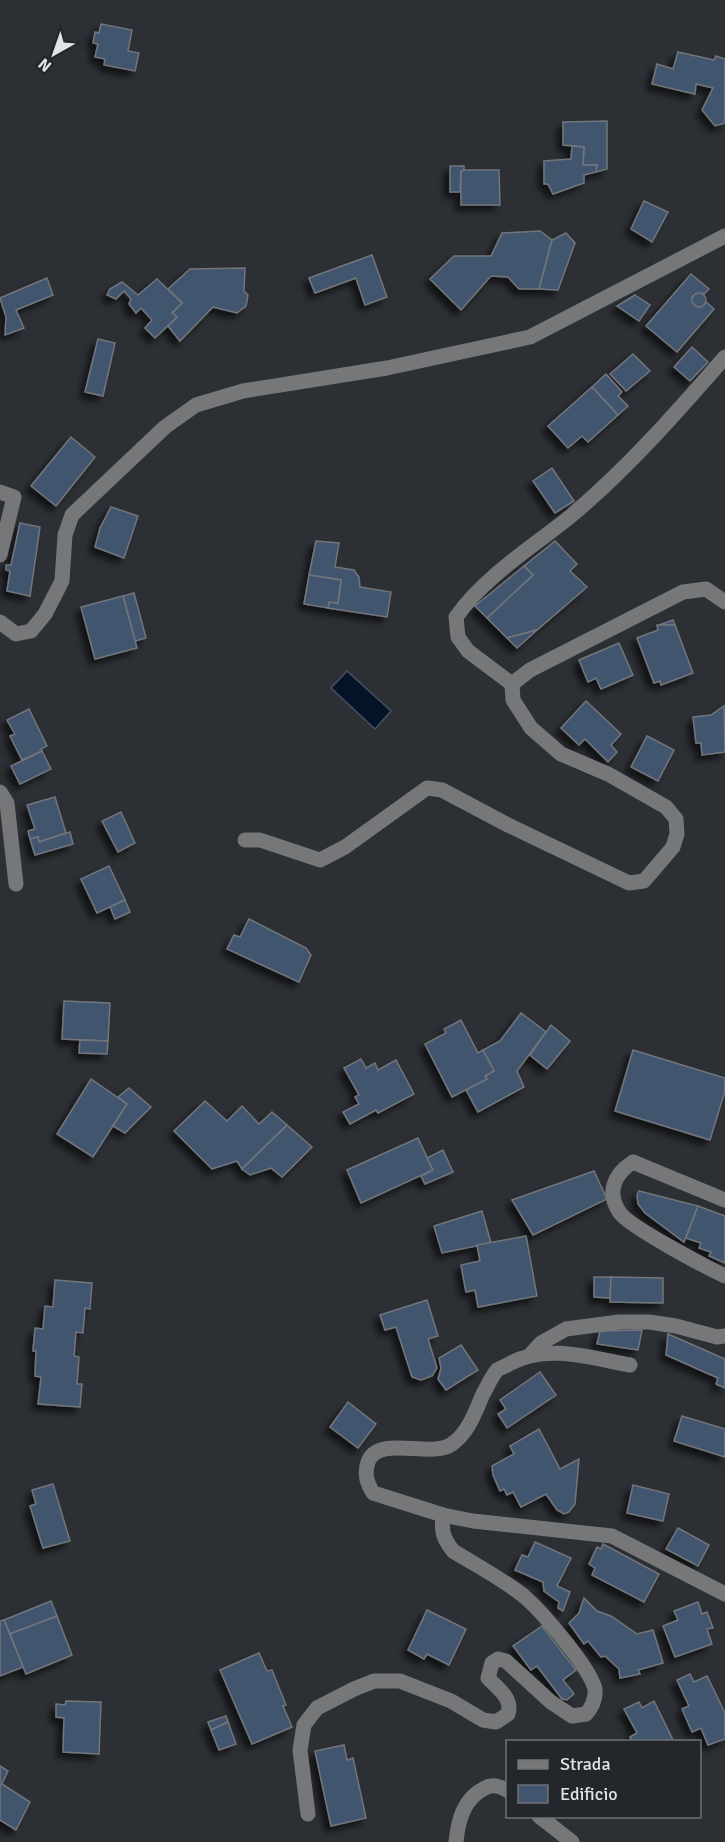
<svg xmlns="http://www.w3.org/2000/svg" width="725" height="1842" font-family="Signika,sans-serif">
  <defs>
    <filter id="shadow"><feDropShadow dx="-5.5" dy="5.5" stdDeviation="3" flood-color="#0009"/></filter>
  </defs>
  <rect width="100%" height="100%" fill="#2c2f34"/>
  <!-- water -->
  <polygon fill="#051329" stroke="#475162" stroke-width="1.5" points="347,671 391,711 375,729 331,688"/>
  <!-- building -->
  <g fill="#42546e" stroke="#72767b" stroke-width="1.5" filter="url(#shadow)">
    <polygon points="101,24 132,30 128,51 139,53 135,71 104,65 105,59 95,57 98,44 93,43 95,32 99,33"/>
    <polygon points="678,52 714,60 716,56 725,59 725,123 715,126 702,110 713,88 696,84 695,94 652,84 657,64 673,69"/>
    <polygon points="607,121 607,169 596,172 597,165 583,165 584,147 563,145 563,122"/>
    <polygon points="572,146 584,147 583,165 597,165 596,172 584,175 584,183 553,194 548,184 544,184 544,161 571,159"/>
    <polygon points="450,166 464,166 464,170 461,172 460,192 450,192"/>
    <polygon points="464,170 499,170 500,205 461,205 461,172"/>
    <polygon points="644,201 668,212 652,242 631,229"/>
    <polygon points="540,231 552,240 539,289 519,289 508,277 491,276 461,310 430,279 454,256 491,256 502,233"/>
    <polygon points="566,233 575,243 558,290 539,289 552,240"/>
    <polygon points="372,255 387,297 365,305 356,278 315,293 309,278"/>
    <polygon points="245,268 244,291 248,295 246,306 237,313 213,307 180,341 168,326 177,317 172,313 182,303 168,289 190,269"/>
    <polygon points="691,274 709,289 704,294 695,294 692,297 695,305 701,307 706,302 714,309 677,352 646,326"/>
    <polygon points="47,278 53,295 16,310 24,328 5,335 6,317 0,298"/>
    <polygon points="157,279 182,303 172,313 177,317 155,338 145,328 152,320 141,308 136,313 129,304 131,299 124,291 116,299 107,295 110,289 122,282 138,295"/>
    <circle cx="699" cy="300" r="7"/>
    <polygon points="635,295 650,305 639,321 617,306"/>
    <polygon points="98,339 115,343 103,396 85,392"/>
    <polygon points="692,347 708,362 690,381 674,367"/>
    <polygon points="633,354 650,371 626,391 610,374"/>
    <polygon points="606,374 622,392 618,396 628,406 618,415 592,387"/>
    <polygon points="592,387 618,415 588,442 582,436 568,448 548,426"/>
    <polygon points="71,437 95,457 56,506 31,486"/>
    <polygon points="552,468 574,501 555,513 533,481"/>
    <polygon points="111,507 138,516 124,558 95,547 100,528"/>
    <polygon points="20,523 40,527 30,596 7,591 10,571 6,570 6,565 11,565"/>
    <polygon points="316,541 339,543 335,567 354,570 359,577 360,587 391,592 387,617 328,608 329,602 338,603 341,580 309,575"/>
    <polygon points="555,541 577,564 570,571 587,587 537,630 507,638 487,618 533,575 524,566"/>
    <polygon points="524,566 533,575 487,618 475,606"/>
    <polygon points="309,575 341,580 338,603 329,602 328,608 304,604"/>
    <polygon points="134,593 146,638 135,641 123,596"/>
    <polygon points="123,596 137,648 95,659 81,607"/>
    <polygon points="673,620 675,625 659,625"/>
    <polygon points="657,625 675,625 693,673 661,685 660,681 654,683 637,638 658,630"/>
    <polygon points="537,630 517,648 507,638"/>
    <polygon points="619,643 633,675 601,689 596,678 588,682 579,660"/>
    <polygon points="586,701 621,734 611,745 617,752 608,762 585,739 579,745 561,728"/>
    <polygon points="724,706 725,752 702,755 701,743 696,743 693,717 711,715"/>
    <polygon points="29,709 47,746 41,749 42,751 22,760 10,736 15,734 7,720"/>
    <polygon points="647,736 674,750 658,781 631,767"/>
    <polygon points="42,751 51,769 20,784 11,766"/>
    <polygon points="55,797 66,833 39,842 38,837 30,839 28,831 35,829 27,805"/>
    <polygon points="121,812 135,843 118,852 102,821"/>
    <polygon points="70,832 73,844 35,855 30,839 38,837 39,842"/>
    <polygon points="109,866 125,900 97,913 81,879"/>
    <polygon points="125,900 130,912 115,919 110,907"/>
    <polygon points="249,919 306,948 311,955 299,982 227,949 234,935 240,937"/>
    <polygon points="64,1001 110,1003 108,1041 62,1039"/>
    <polygon points="521,1013 546,1032 517,1071 524,1087 478,1112 466,1090 487,1079 485,1076 494,1071 483,1050 500,1041"/>
    <polygon points="461,1020 478,1053 483,1050 494,1071 485,1076 487,1079 452,1097 425,1044 446,1033 444,1029"/>
    <polygon points="551,1025 570,1041 547,1069 530,1055"/>
    <polygon points="80,1040 108,1041 107,1054 79,1053"/>
    <polygon points="633,1050 725,1078 725,1091 710,1140 615,1111"/>
    <polygon points="361,1059 366,1068 375,1063 378,1070 396,1060 414,1094 378,1113 376,1110 350,1124 343,1112 359,1104 355,1097 359,1095 344,1068"/>
    <polygon points="91,1079 127,1104 93,1157 57,1134"/>
    <polygon points="129,1088 151,1107 125,1133 113,1126 127,1104 118,1097"/>
    <polygon points="205,1101 227,1121 242,1106 259,1124 272,1112 287,1125 242,1169 237,1161 212,1169 174,1131"/>
    <polygon points="287,1125 312,1147 282,1177 271,1168 250,1175 242,1169"/>
    <polygon points="418,1138 433,1170 361,1203 347,1170"/>
    <polygon points="443,1150 453,1172 425,1184 421,1176 433,1170 427,1158"/>
    <polygon points="594,1171 607,1199 533,1235 512,1200"/>
    <polygon points="639,1191 698,1206 684,1242 645,1213 638,1204 637,1195"/>
    <polygon points="698,1206 725,1216 725,1263 709,1256 711,1252 699,1248 701,1243 686,1238"/>
    <polygon points="482,1211 491,1243 442,1253 434,1226"/>
    <polygon points="526,1236 537,1296 478,1307 475,1290 466,1292 461,1265 480,1261 477,1245"/>
    <polygon points="594,1277 611,1277 610,1298 594,1297"/>
    <polygon points="611,1277 663,1278 663,1303 610,1302"/>
    <polygon points="55,1280 92,1283 90,1309 85,1308 83,1333 76,1332 74,1356 79,1357 77,1384 82,1384 80,1407 38,1404 41,1377 35,1376 36,1351 33,1351 35,1328 43,1329 45,1306 53,1307"/>
    <polygon points="427,1300 438,1336 428,1339 437,1368 432,1376 421,1380 412,1377 396,1327 385,1330 380,1315"/>
    <polygon points="642,1330 638,1350 597,1344 600,1331"/>
    <polygon points="668,1334 725,1359 725,1388 716,1384 718,1378 666,1355"/>
    <polygon points="461,1345 478,1370 446,1390 438,1379 441,1368 439,1358"/>
    <polygon points="540,1372 556,1395 507,1428 498,1414 506,1409 500,1400"/>
    <polygon points="348,1402 376,1424 358,1448 330,1427"/>
    <polygon points="682,1416 725,1429 725,1457 674,1441"/>
    <polygon points="539,1429 560,1469 579,1459 575,1504 569,1512 564,1514 557,1510 546,1494 521,1507 513,1492 507,1495 504,1489 500,1491 493,1475 492,1466 514,1454 510,1446"/>
    <polygon points="53,1484 70,1541 43,1548 30,1506 36,1504 32,1490"/>
    <polygon points="633,1485 669,1494 663,1521 627,1513"/>
    <polygon points="678,1528 709,1545 698,1566 666,1549"/>
    <polygon points="535,1542 571,1558 557,1586 570,1592 563,1611 558,1608 559,1602 544,1591 543,1582 515,1570 522,1555 528,1557"/>
    <polygon points="603,1544 659,1574 644,1602 592,1575 595,1568 589,1564 597,1547 601,1549"/>
    <polygon points="584,1598 597,1611 611,1616 637,1634 653,1630 663,1663 638,1670 640,1674 620,1678 619,1669 605,1656 601,1657 588,1641 584,1644 569,1623 579,1613"/>
    <polygon points="51,1601 57,1616 10,1634 4,1620"/>
    <polygon points="698,1602 702,1614 707,1612 713,1628 707,1629 712,1644 675,1657 663,1626 678,1620 674,1611"/>
    <polygon points="427,1610 466,1629 449,1665 427,1654 424,1659 408,1650"/>
    <polygon points="57,1616 72,1655 26,1674 10,1634"/>
    <polygon points="4,1620 23,1667 0,1676 0,1621"/>
    <polygon points="542,1626 576,1670 563,1680 574,1694 567,1700 562,1699 537,1666 531,1670 513,1646"/>
    <polygon points="259,1653 267,1671 272,1670 286,1705 283,1706 292,1727 252,1744 220,1670"/>
    <polygon points="690,1674 694,1682 707,1676 725,1713 725,1739 708,1745 701,1728 692,1732 682,1709 689,1706 677,1680"/>
    <polygon points="66,1701 101,1702 99,1754 63,1752 64,1718 56,1717 56,1704 65,1705"/>
    <polygon points="654,1701 674,1742 633,1742 630,1737 637,1733 624,1709 639,1702 642,1708"/>
    <polygon points="226,1716 228,1722 211,1730 208,1722"/>
    <polygon points="228,1722 236,1744 219,1750 211,1730"/>
    <polygon points="344,1745 347,1760 353,1758 366,1818 331,1826 315,1751"/>
    <polygon points="0,1766 8,1771 2,1784 30,1802 16,1830 0,1820"/>
  </g>
  <g fill="none" stroke-linecap="round" stroke-linejoin="round">
    <!-- minor -->
    <g stroke="#757779" stroke-width="15">
      <polyline points="0,492 14,497 0,555"/>
      <polyline points="0,622 16,634 31,631 45,614 62,581 65,535 72,515 165,427 196,405 243,391 387,368 530,337 725,236"/>
      <path d="M 512,684 L 468,651 L 458,637 L 456,617 C 486,575 533,547 572,515 C 628,468 677,412 725,357"/>
      <polyline points="0,792 7,803 16,884"/>
      <polyline points="245,840 260,840 320,860 345,847 427,788 442,790 508,825 629,883 644,881 673,847 677,834 676,819 666,807 608,774 561,754 531,728 513,700 512,684 530,670 683,592 706,589 725,602"/>
      <path d="M 725,1200 L 633,1162 C 614,1174 606,1193 620,1213 C 630,1227 706,1267 725,1276"/>
      <polyline points="531,1354 541,1343 566,1329 619,1322 649,1322 676,1326 717,1337 725,1336"/>
      <path d="M 630,1365 C 591,1358 547,1343 509,1364 C 506,1366 500,1368 497,1370 C 492,1376 487,1387 483,1394 C 475,1412 469,1432 452,1444 C 432,1459 378,1434 368,1462 C 364,1474 367,1483 373,1493 L 443,1515 L 473,1521 L 612,1536 L 725,1594"/>
      <path d="M 308,1814 L 300,1750 L 304,1725 L 317,1708 L 354,1689 L 374,1681 L 400,1681 L 451,1701 L 483,1720 L 496,1722 L 508,1714 C 513,1698 498,1689 488,1678 L 492,1663 L 498,1659 L 506,1661 L 551,1702 L 572,1716 L 586,1714 C 592,1707 596,1698 595,1689 C 590,1668 543,1613 526,1598 C 508,1582 474,1564 453,1551 C 443,1538 441,1531 443,1515"/>
      <polyline points="539,1816 572,1842"/>
      <path d="M 456,1842 C 458,1820 464,1798 485,1788 C 492,1784 501,1786 508,1791"/>
    </g>
  </g>
  <!-- legend -->
  <rect x="506" y="1740" width="195" height="78" fill="#23262a" stroke="#6f7275" stroke-width="1.5"/>
  <rect x="518" y="1760" width="30" height="9" fill="#757779" stroke="#6f7275" stroke-width="1.5"/>
  <text x="560" y="1770" font-size="18" fill="#e1e3e6">Strada</text>
  <rect x="518" y="1785" width="30" height="18" fill="#42546e" stroke="#6f7275" stroke-width="1.5"/>
  <text x="560" y="1800" font-size="18" fill="#e1e3e6">Edificio</text>
  <!-- north arrow -->
  <g transform="translate(54 54) rotate(220)" stroke="#23262a" stroke-width="4.5" paint-order="stroke">
  <path d="M0-4.5L10 22L0 15L-10 22Z" fill="#e1e3e6"/>
  <text y="-9" font-size="16" font-weight="bold" text-anchor="middle" fill="#e1e3e6">N</text>
  </g>
</svg>
